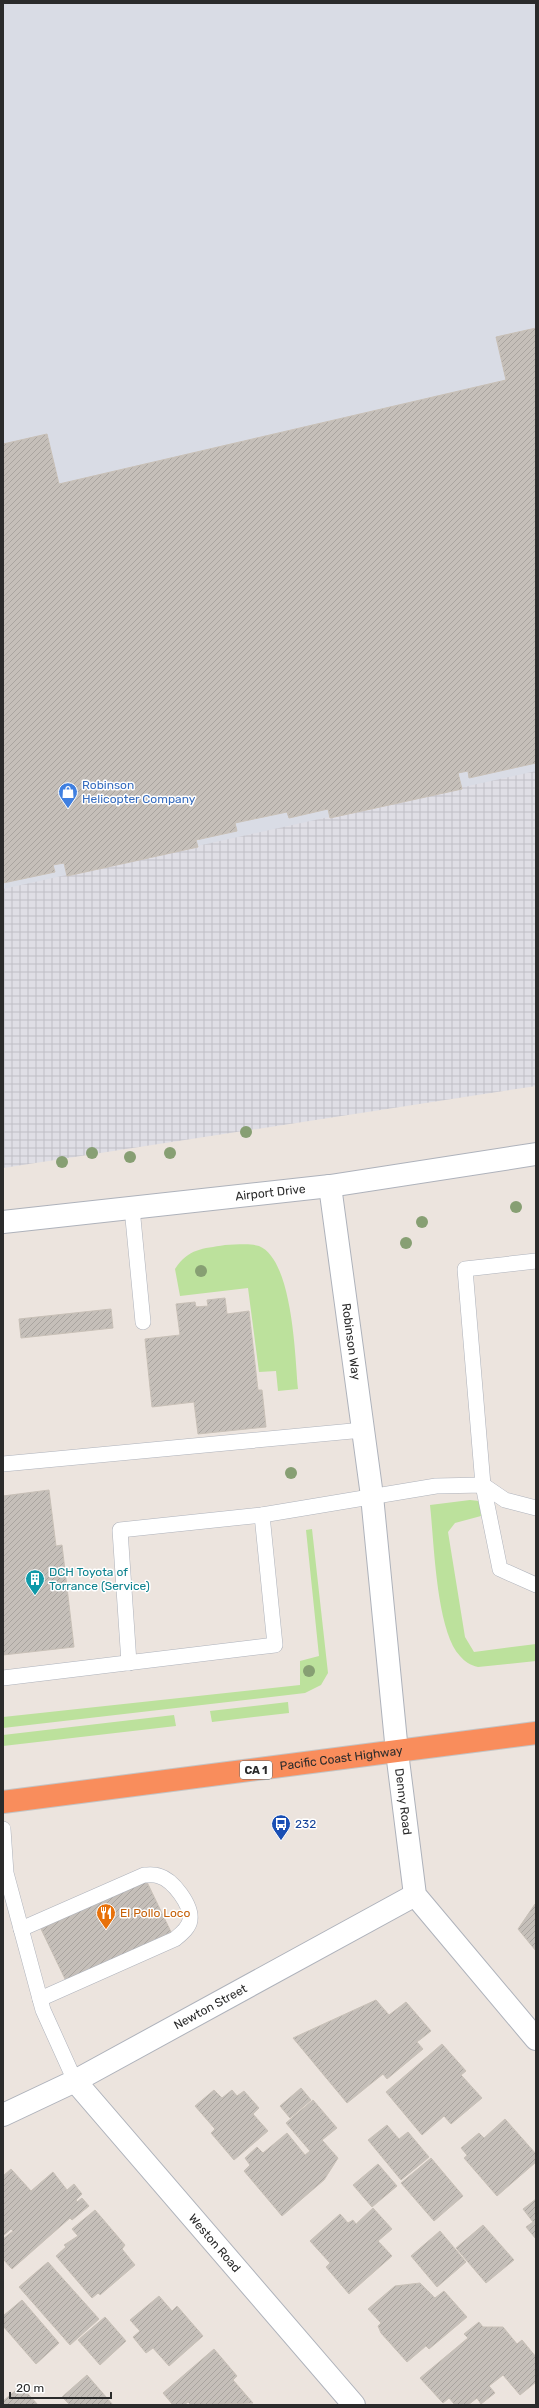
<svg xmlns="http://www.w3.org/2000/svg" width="539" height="2408" font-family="Rubik,sans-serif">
  <defs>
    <pattern id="industrial-grid" width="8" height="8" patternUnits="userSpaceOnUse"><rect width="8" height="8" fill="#dfdee5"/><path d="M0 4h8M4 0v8" fill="none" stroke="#c0bfc5"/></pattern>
    <pattern id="building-hatch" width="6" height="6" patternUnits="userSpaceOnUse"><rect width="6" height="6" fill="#c5bfb9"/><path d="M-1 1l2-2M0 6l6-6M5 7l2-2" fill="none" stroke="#a9a49f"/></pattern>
  </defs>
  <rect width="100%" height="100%" fill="#ece4de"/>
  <!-- industrial -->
  <polygon fill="url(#industrial-grid)" points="536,111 536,1086 3,1168 3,231"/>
  <!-- airport -->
  <polygon fill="#d9dce5" points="3,3 536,3 536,771 3,889"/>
  <!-- grass -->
  <g fill="#bce19c">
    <path d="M 225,1245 C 235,1245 250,1243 259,1246 C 293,1260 295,1357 298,1389 L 278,1391 L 276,1371 L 259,1372 L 248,1288 L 180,1296 L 175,1269 C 189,1248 202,1249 225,1245 Z"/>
    <path d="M 470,1500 L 479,1501 L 481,1516 L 455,1523 L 448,1532 L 465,1637 L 474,1652 L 536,1644 L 536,1661 L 478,1667 C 470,1665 465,1662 460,1656 C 436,1631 434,1540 430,1505 Z"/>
    <polygon points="312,1529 328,1673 321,1685 305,1693 3,1728 3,1717 300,1685 300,1661 319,1656 306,1530"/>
    <polygon points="288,1702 289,1713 212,1722 210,1711"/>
    <polygon points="174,1715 176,1726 3,1746 3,1735"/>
  </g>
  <!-- building -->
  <g fill="url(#building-hatch)" stroke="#c8c0b7">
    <polygon points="536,328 536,763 469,778 468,771 458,773 462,789 330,818 328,809 289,818 287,812 235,823 237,831 196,840 198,847 67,876 64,863 53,865 55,872 3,883 3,444 47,434 59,484 506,380 496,337"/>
    <polygon points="225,1298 227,1314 249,1311 258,1390 262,1390 266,1427 198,1434 194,1402 152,1407 145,1339 180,1335 176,1304 195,1302 196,1307 208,1306 207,1300"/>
    <polygon points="111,1309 113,1328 21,1338 19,1319"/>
    <polygon points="49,1490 56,1546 62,1545 74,1647 3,1655 3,1496"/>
    <polygon points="146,1880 171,1932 66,1981 41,1929"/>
    <polygon points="535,1904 536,1904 536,1951 518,1929"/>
    <polygon points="376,2000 389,2015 406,2002 431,2031 417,2042 423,2049 387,2079 383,2074 347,2103 293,2038"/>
    <polygon points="442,2044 466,2071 461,2075 482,2098 451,2124 444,2116 422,2135 386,2092"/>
    <polygon points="301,2088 311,2100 290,2118 280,2106"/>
    <polygon points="214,2090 222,2098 232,2090 237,2096 244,2091 259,2108 253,2114 268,2131 234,2160 211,2133 215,2129 195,2106"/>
    <polygon points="313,2100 337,2128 322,2140 338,2158 324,2180 282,2216 244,2171 250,2165 245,2158 257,2147 263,2153 287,2133 305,2155 310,2151 286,2123"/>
    <polygon points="505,2119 536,2154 536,2162 497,2196 464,2158 467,2155 461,2148 479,2133 484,2138"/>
    <polygon points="387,2125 399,2139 408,2132 429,2157 401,2180 368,2140"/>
    <polygon points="431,2158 463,2196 434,2221 401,2183"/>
    <polygon points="378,2164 397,2186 372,2207 353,2185"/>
    <polygon points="11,2169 31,2191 53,2172 67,2190 74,2184 82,2194 76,2200 77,2202 82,2198 89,2206 72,2220 70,2218 12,2269 3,2259 3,2239 13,2231 11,2229 3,2236 3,2176"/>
    <polygon points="536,2199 536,2239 526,2227 533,2222 523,2209"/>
    <polygon points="373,2208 392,2229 378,2241 392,2256 349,2294 326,2267 330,2263 310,2241 340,2214 348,2223 353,2220 356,2224"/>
    <polygon points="95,2210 125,2245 122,2249 135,2265 100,2295 98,2293 92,2298 56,2256 66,2247 64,2245 78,2236 72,2229"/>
    <polygon points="483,2225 514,2260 486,2283 456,2248"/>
    <polygon points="440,2231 466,2262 437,2287 411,2256"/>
    <polygon points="48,2262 99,2319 70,2345 19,2287"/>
    <polygon points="420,2283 435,2298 444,2291 467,2317 429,2349 426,2346 407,2362 381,2333 378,2326 381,2323 368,2309 395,2286"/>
    <polygon points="159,2296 172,2311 177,2306 203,2336 169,2366 153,2348 146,2353 133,2337 140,2331 130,2320"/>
    <polygon points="22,2300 59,2343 36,2364 3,2326 3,2316"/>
    <polygon points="105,2317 126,2341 100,2365 78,2340"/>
    <polygon points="479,2322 483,2327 503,2327 517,2344 522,2340 536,2357 536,2382 520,2395 503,2375 489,2386 495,2393 481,2404 477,2398 468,2405 455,2405 449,2398 443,2403 420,2378 468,2338 464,2334"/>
    <polygon points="214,2349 237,2376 233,2380 253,2403 191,2405 188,2402 184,2405 173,2405 163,2393"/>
    <polygon points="87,2375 113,2405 70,2405 62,2397"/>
    <polygon points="21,2386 38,2405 3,2405 3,2401"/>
  </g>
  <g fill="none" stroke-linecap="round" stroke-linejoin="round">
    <defs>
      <g id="lane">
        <polyline points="132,1208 143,1322"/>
        <polyline points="536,1261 465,1269 483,1485 500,1569 536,1585"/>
        <polyline points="3,1464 363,1430"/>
        <polyline points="129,1663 120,1530 262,1515 436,1486 483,1485 505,1500 536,1508"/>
        <polyline points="3,1678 275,1645 262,1515"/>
        <polyline points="3,1829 6,1873 43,2010 75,2081"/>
        <path d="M 21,1929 L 144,1875 C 148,1875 154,1874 159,1876 C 173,1880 192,1905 190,1920 C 189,1928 181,1934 175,1939 L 40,1999"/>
      </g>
      <g id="street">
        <path id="s1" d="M 330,1186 L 372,1496 L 397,1752"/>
        <path id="s2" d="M 3,1222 L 330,1186 L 536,1154"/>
        <path id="s3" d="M 75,2081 L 354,2405"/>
      </g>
      <g id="secondary">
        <path id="s4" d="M 397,1752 L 415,1895 L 536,2039"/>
        <path id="s5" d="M 3,2115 L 75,2081 L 415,1895"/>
      </g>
      <g id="highway">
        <path id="s6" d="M 3,1802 L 536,1733"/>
      </g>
    </defs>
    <!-- lane casing -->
    <use href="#lane" stroke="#aeb2bb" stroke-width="16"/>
    <!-- street casing -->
    <use href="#street" stroke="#aeb2bb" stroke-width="24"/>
    <!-- secondary casing -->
    <use href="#secondary" stroke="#aeb2bb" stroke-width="24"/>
    <!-- highway casing -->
    <use href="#highway" stroke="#c4c4c4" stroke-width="24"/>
    <!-- lane -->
    <use href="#lane" stroke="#fff" stroke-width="15"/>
    <!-- street -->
    <use href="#street" stroke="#fff" stroke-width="22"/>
    <!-- secondary -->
    <use href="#secondary" stroke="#fff" stroke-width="22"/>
    <!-- highway -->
    <use href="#highway" stroke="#f98d5c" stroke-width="22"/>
  </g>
  <!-- trees -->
  <g fill="#879f73">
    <circle cx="246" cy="1132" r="6"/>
    <circle cx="92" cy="1153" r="6"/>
    <circle cx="170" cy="1153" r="6"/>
    <circle cx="130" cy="1157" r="6"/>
    <circle cx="62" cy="1162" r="6"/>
    <circle cx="516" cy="1207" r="6"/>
    <circle cx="422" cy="1222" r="6"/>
    <circle cx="406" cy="1243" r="6"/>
    <circle cx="201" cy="1271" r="6"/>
    <circle cx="291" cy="1473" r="6"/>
    <circle cx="309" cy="1671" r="6"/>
  </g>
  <!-- icons -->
  <defs>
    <symbol id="shop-pin" viewBox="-11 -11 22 30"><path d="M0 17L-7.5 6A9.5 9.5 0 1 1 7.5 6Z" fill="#3f7fe0" stroke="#fff"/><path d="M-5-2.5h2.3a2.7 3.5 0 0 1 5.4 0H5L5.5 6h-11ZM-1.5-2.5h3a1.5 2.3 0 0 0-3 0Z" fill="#fff"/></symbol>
    <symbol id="building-pin" viewBox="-11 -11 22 30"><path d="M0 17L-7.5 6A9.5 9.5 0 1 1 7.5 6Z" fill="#0f9aa8" stroke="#fff"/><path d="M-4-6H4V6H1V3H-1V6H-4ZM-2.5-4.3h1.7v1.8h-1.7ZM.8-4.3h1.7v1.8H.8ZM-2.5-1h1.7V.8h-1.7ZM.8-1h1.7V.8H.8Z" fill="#fff"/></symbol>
    <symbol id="bus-pin" viewBox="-11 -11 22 30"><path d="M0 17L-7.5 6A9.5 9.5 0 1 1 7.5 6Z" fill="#1a4fb4" stroke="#fff"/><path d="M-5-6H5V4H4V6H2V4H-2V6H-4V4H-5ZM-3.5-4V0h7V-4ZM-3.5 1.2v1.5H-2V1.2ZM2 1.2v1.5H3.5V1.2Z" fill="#fff"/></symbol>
    <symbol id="restaurant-pin" viewBox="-11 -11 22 30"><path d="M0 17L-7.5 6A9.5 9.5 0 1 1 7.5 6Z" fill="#e8710a" stroke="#fff"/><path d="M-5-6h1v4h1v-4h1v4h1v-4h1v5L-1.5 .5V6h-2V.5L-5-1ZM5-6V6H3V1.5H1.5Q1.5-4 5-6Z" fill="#fff"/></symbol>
  </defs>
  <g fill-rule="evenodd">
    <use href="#shop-pin" x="57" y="781" width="22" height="30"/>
    <use href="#building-pin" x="24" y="1568" width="22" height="30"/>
    <use href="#bus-pin" x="270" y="1813" width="22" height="30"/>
    <use href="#restaurant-pin" x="95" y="1902" width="22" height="30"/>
  </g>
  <g text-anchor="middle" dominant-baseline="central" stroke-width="3" stroke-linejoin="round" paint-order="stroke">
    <!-- shield labels -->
    <rect fill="#fff" stroke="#6b6b6b" stroke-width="1" x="240" y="1761" width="32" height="18" rx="3"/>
    <g font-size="11" font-weight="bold" fill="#2b2b2b">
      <text x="256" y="1770">CA 1</text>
    </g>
    <!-- shop labels -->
    <g font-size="12" fill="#366cbe" stroke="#fff" text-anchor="start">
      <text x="82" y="785">Robinson<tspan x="82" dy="14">Helicopter Company</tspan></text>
    </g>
    <!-- street labels -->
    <g font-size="12" fill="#2b2b2b" stroke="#fff">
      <text stroke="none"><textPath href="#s2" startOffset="269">Airport Drive</textPath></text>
      <text stroke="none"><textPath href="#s1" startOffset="157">Robinson Way</textPath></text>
      <text stroke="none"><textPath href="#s6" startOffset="341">Pacific Coast Highway</textPath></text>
      <text stroke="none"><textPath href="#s4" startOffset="50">Denny Road</textPath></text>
      <text stroke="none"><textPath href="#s5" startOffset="234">Newton Street</textPath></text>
      <text stroke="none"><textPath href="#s3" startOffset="214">Weston Road</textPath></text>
    </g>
    <!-- culture labels -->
    <g font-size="12" fill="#0d838f" stroke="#fff" text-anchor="start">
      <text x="49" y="1572">DCH Toyota of<tspan x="49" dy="14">Torrance (Service)</tspan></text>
    </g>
    <!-- transit labels -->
    <g font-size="12" fill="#164399" stroke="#fff" text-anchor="start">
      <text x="295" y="1824">232</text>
    </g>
    <!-- food labels -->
    <g font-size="12" fill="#c56008" stroke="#fff" text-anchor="start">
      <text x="120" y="1913">El Pollo Loco</text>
    </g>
  </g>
  <!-- border -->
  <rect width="539" height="2408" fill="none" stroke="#2b2b2b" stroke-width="8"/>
  <!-- scale -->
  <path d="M10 2392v6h101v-6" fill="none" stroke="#2b2b2b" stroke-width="2"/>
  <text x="16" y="2392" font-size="12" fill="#2b2b2b" stroke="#ffffff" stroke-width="3" paint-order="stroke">20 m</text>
</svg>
